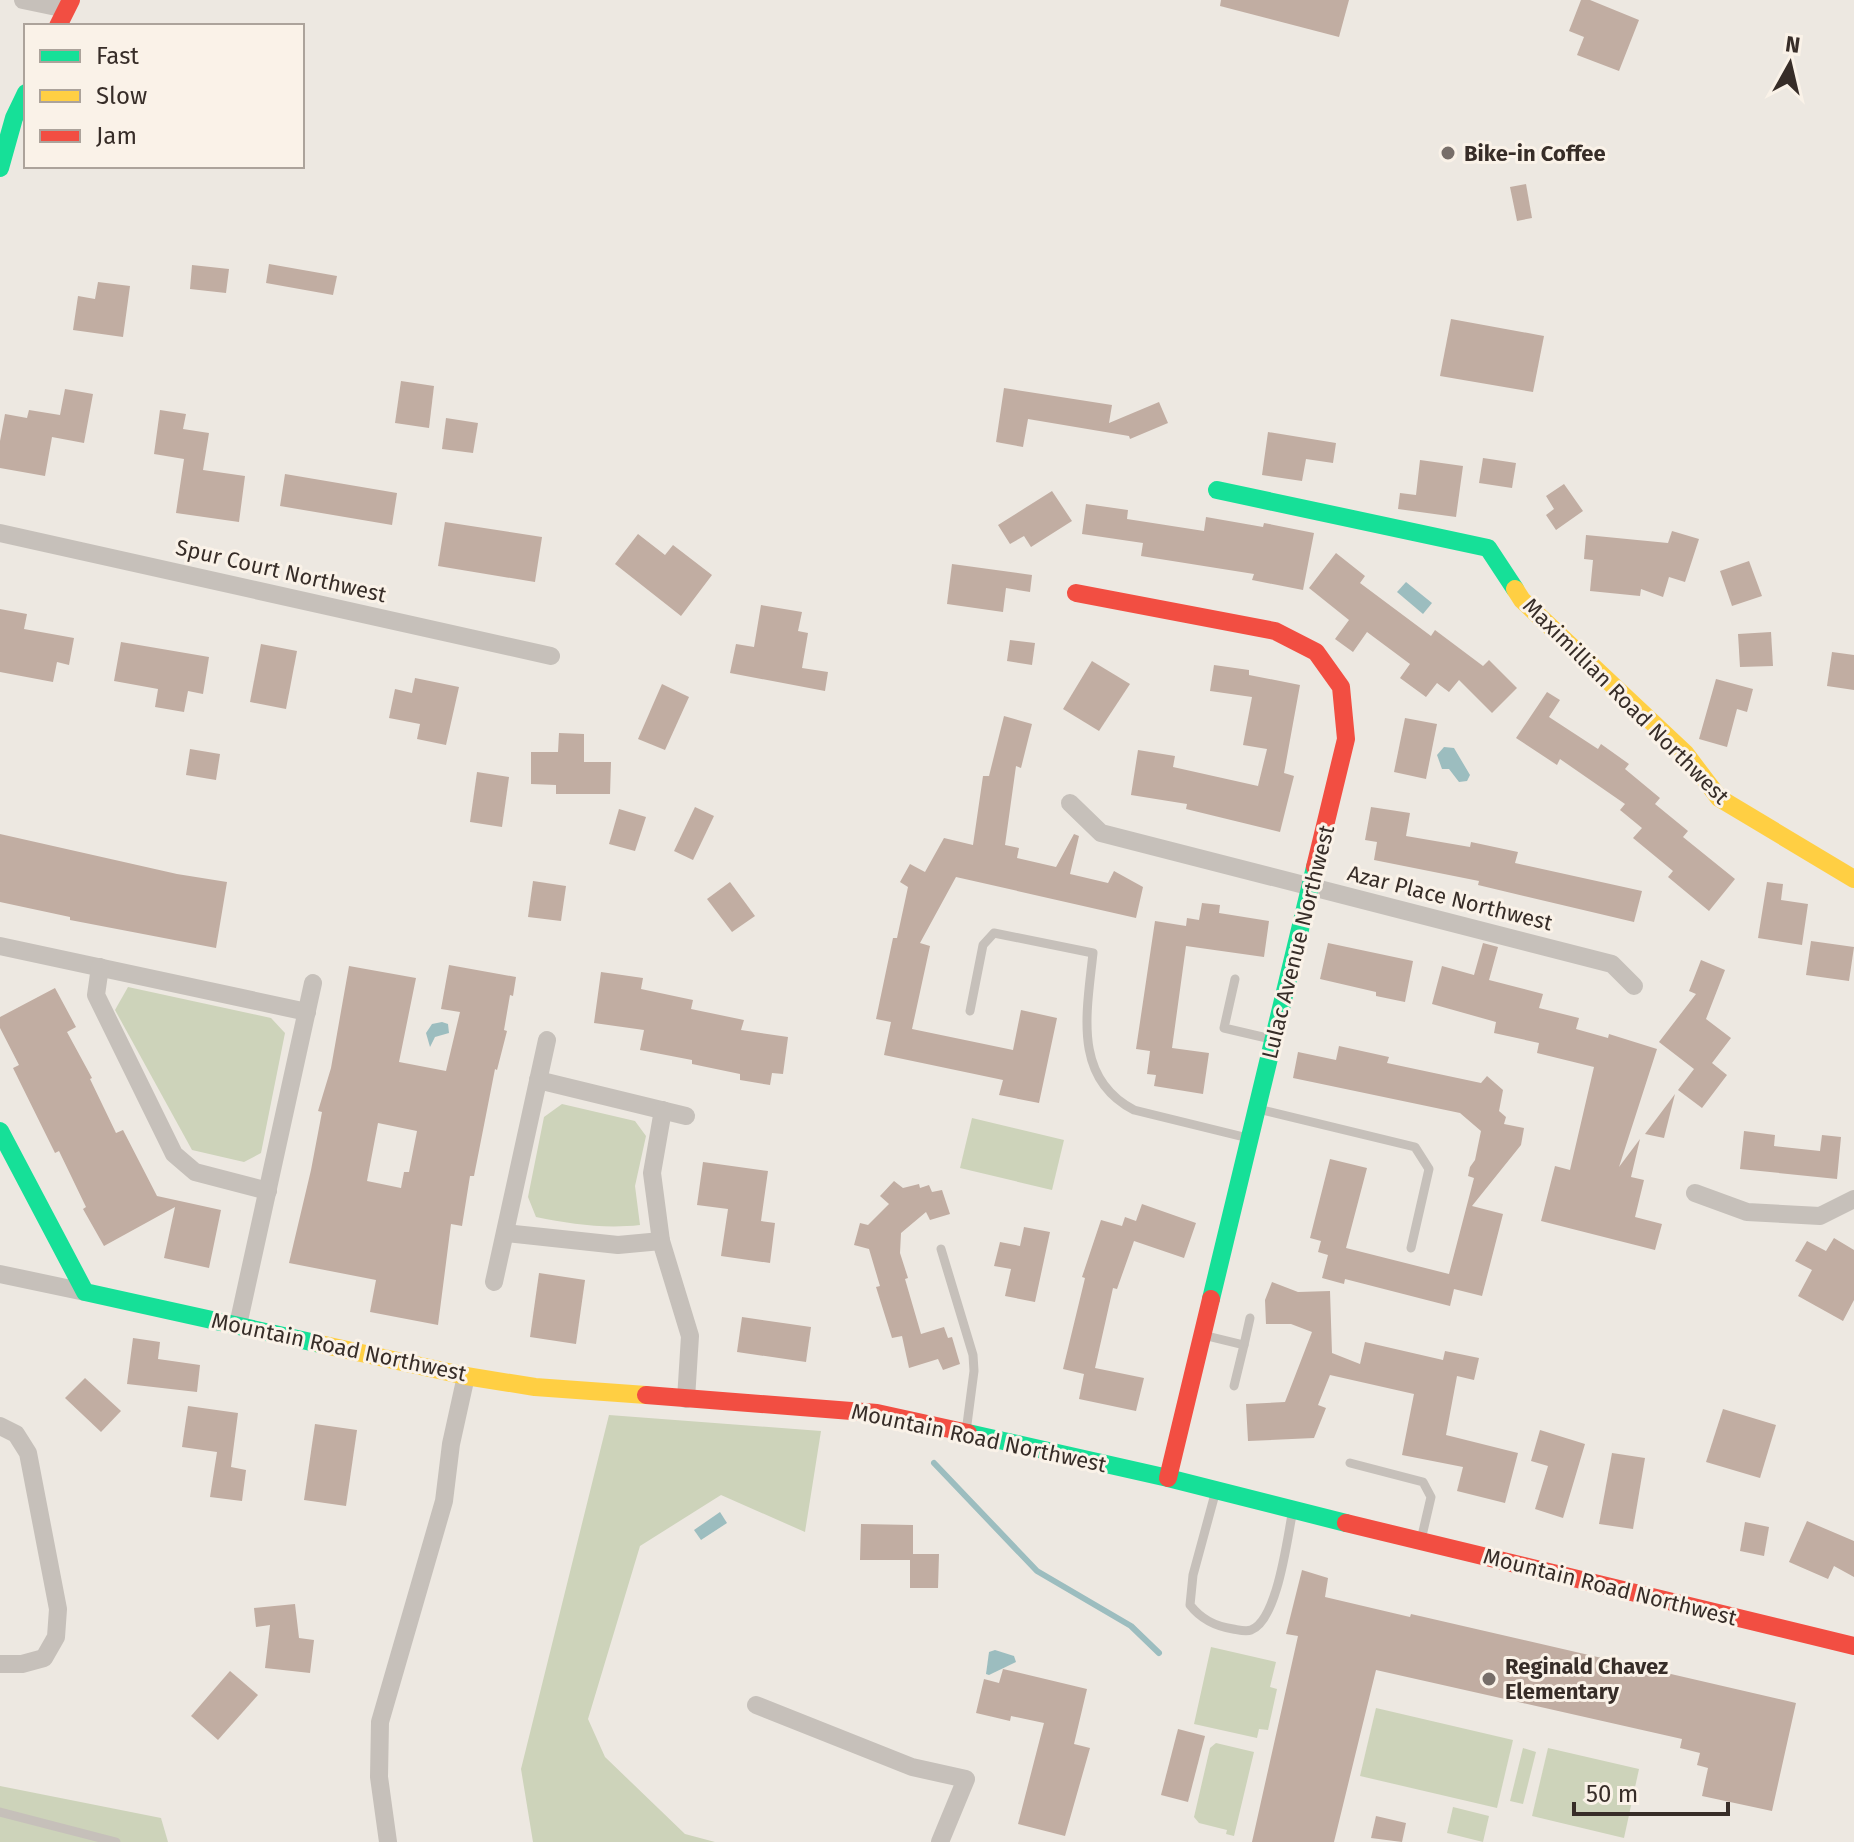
<svg xmlns="http://www.w3.org/2000/svg" width="1854" height="1842" font-family="'Fira Sans',sans-serif">
  <rect width="100%" height="100%" fill="#ede8e1"/>
  <!-- green -->
  <g fill="#cdd3ba">
    <polygon points="128,987 271,1018 285,1033 261,1153 244,1162 192,1150 115,1010"/>
    <path d="M 562,1104 L 635,1121 L 646,1136 L 635,1186 L 640,1225 C 604,1229 571,1224 536,1217 L 528,1197 L 544,1117 Z"/>
    <polygon points="972,1118 1064,1140 1052,1190 960,1168"/>
    <polygon points="609,1415 821,1431 805,1532 721,1495 640,1546 588,1719 605,1757 685,1834 715,1842 533,1842 521,1769"/>
    <polygon points="1211,1647 1276,1662 1270,1687 1277,1689 1268,1730 1259,1729 1257,1738 1194,1724"/>
    <polygon points="1376,1708 1513,1740 1497,1808 1360,1776"/>
    <polygon points="1216,1743 1254,1752 1234,1836 1226,1834 1227,1830 1199,1823 1194,1817 1210,1748"/>
    <polygon points="1523,1748 1536,1752 1523,1804 1510,1801"/>
    <polygon points="1548,1748 1639,1769 1624,1838 1532,1816"/>
    <polygon points="0,1786 161,1818 168,1842 0,1842"/>
    <polygon points="1453,1807 1489,1816 1483,1842 1447,1833"/>
  </g>
  <!-- water -->
  <g fill="#9cbdbf">
    <polygon points="1406,582 1432,603 1423,614 1397,592"/>
    <polygon points="1444,747 1454,748 1470,775 1467,781 1459,782 1449,769 1442,769 1437,755"/>
    <polygon points="442,1022 448,1024 449,1033 435,1037 430,1047 426,1033 432,1024"/>
    <polygon points="720,1512 727,1523 701,1540 694,1530"/>
    <polygon points="995,1650 1014,1656 1016,1662 989,1675 986,1674 989,1652"/>
  </g>
  <g fill="none" stroke-linecap="round" stroke-linejoin="round">
    <!-- stream -->
    <polyline stroke="#9cbdbf" stroke-width="6" points="934,1463 1037,1571 1131,1626 1159,1653"/>
  </g>
  <!-- building -->
  <g fill="#c1ada2" fill-rule="evenodd">
    <polygon points="1221,0 1349,0 1339,37 1220,6"/>
    <polygon points="1581,0 1590,0 1639,20 1619,71 1577,55 1584,37 1569,31"/>
    <polygon points="1526,184 1532,218 1517,221 1510,187"/>
    <polygon points="269,264 337,276 333,295 266,283"/>
    <polygon points="192,265 229,269 226,293 190,289"/>
    <polygon points="98,282 130,286 123,337 73,330 78,296 95,299"/>
    <polygon points="1451,319 1544,336 1533,392 1440,376"/>
    <polygon points="401,381 434,386 429,428 395,423"/>
    <polygon points="1004,388 1112,405 1109,423 1159,402 1168,423 1130,439 1129,436 1028,419 1023,447 996,442"/>
    <polygon points="65,389 93,394 84,443 52,437 45,476 0,468 0,441 5,414 27,418 29,410 60,415"/>
    <polygon points="160,410 186,414 183,429 209,433 203,470 245,476 239,522 176,513 184,459 154,454"/>
    <polygon points="446,418 478,423 473,453 442,449"/>
    <polygon points="1268,432 1336,443 1333,463 1306,459 1302,481 1262,475"/>
    <polygon points="1483,458 1516,463 1512,488 1479,483"/>
    <polygon points="1420,460 1463,466 1456,517 1398,509 1400,493 1416,495"/>
    <polygon points="285,474 397,493 392,525 280,506"/>
    <polygon points="1564,484 1583,511 1556,530 1546,515 1554,509 1546,496"/>
    <polygon points="1052,491 1072,521 1031,547 1024,536 1010,544 998,525"/>
    <polygon points="1086,504 1128,510 1127,519 1204,531 1206,517 1263,527 1264,523 1314,533 1303,590 1252,580 1254,574 1141,556 1143,543 1082,534"/>
    <polygon points="445,522 542,537 535,582 438,566"/>
    <polygon points="1672,531 1699,539 1685,582 1669,577 1663,597 1641,589 1640,596 1590,591 1593,560 1584,559 1586,535 1668,543"/>
    <polygon points="638,534 665,555 673,545 712,575 681,616 615,564"/>
    <polygon points="1336,553 1365,576 1360,583 1431,636 1435,630 1483,666 1489,660 1517,688 1492,713 1459,680 1449,692 1437,683 1426,697 1400,678 1410,664 1367,632 1353,652 1335,639 1349,620 1309,588"/>
    <polygon points="1749,561 1762,596 1732,606 1720,571"/>
    <polygon points="952,564 1032,575 1030,592 1006,588 1003,612 947,604"/>
    <polygon points="761,605 802,612 798,631 808,633 802,668 828,672 825,691 730,673 736,644 754,647"/>
    <polygon points="0,609 27,614 24,629 74,638 69,665 57,662 53,682 0,672"/>
    <polygon points="1771,632 1773,666 1740,667 1738,634"/>
    <polygon points="1010,640 1035,643 1032,665 1007,661"/>
    <polygon points="121,642 209,657 203,694 188,691 184,712 155,707 158,689 114,681"/>
    <polygon points="261,644 297,651 286,709 250,702"/>
    <polygon points="1832,652 1854,655 1854,690 1827,686"/>
    <polygon points="1092,661 1130,684 1099,731 1063,709"/>
    <polygon points="1214,665 1249,670 1249,675 1300,685 1284,773 1294,776 1280,832 1186,809 1187,804 1131,795 1138,750 1175,756 1173,767 1258,786 1267,749 1243,745 1252,697 1210,691"/>
    <polygon points="415,678 459,687 446,745 417,739 420,724 389,718 395,689 412,693"/>
    <polygon points="1716,679 1753,689 1747,712 1737,709 1727,747 1699,739"/>
    <polygon points="662,684 689,697 665,750 638,739"/>
    <polygon points="1547,692 1560,700 1549,717 1598,749 1601,744 1629,764 1625,769 1660,798 1655,804 1688,831 1683,837 1735,879 1709,911 1668,877 1673,871 1633,838 1642,828 1620,810 1625,804 1560,759 1557,765 1516,738"/>
    <polygon points="1004,716 1032,724 1021,768 1016,766 1005,845 1019,848 1017,858 1056,867 1074,834 1079,836 1070,874 1108,883 1114,871 1143,887 1136,918 956,877 920,943 930,946 912,1029 1013,1050 1021,1010 1057,1018 1039,1103 999,1095 1003,1080 884,1055 891,1022 876,1019 893,938 897,938 908,887 900,882 910,864 925,872 944,838 973,845 983,776 989,776"/>
    <polygon points="1405,718 1437,724 1426,779 1394,772"/>
    <polygon points="559,733 584,734 584,762 611,762 610,794 556,794 556,785 531,784 531,752 558,752"/>
    <polygon points="190,749 220,754 216,780 186,775"/>
    <polygon points="477,772 509,777 502,827 470,822"/>
    <polygon points="695,807 714,816 693,860 674,851"/>
    <polygon points="1371,807 1410,813 1406,836 1470,847 1471,842 1518,852 1515,863 1642,891 1634,922 1478,885 1479,881 1374,860 1377,842 1365,840"/>
    <polygon points="619,809 646,817 635,851 609,844"/>
    <polygon points="0,834 177,874 227,882 216,948 70,920 70,917 0,902"/>
    <polygon points="533,881 566,886 561,921 528,917"/>
    <polygon points="730,882 755,916 732,932 707,899"/>
    <polygon points="1767,882 1783,884 1781,900 1808,904 1802,945 1758,938"/>
    <polygon points="1202,903 1220,905 1219,913 1269,921 1264,957 1186,946 1172,1048 1209,1053 1203,1094 1154,1086 1156,1075 1147,1074 1150,1051 1136,1049 1155,921 1186,926 1187,918 1199,920"/>
    <polygon points="1811,941 1854,947 1849,981 1806,975"/>
    <polygon points="1328,943 1413,961 1405,1002 1376,996 1376,992 1320,979"/>
    <polygon points="1483,943 1498,947 1489,980 1543,994 1539,1008 1579,1018 1576,1029 1608,1038 1609,1034 1657,1049 1619,1167 1640,1139 1631,1177 1644,1180 1635,1217 1662,1224 1655,1250 1541,1221 1555,1166 1570,1170 1594,1067 1537,1053 1539,1043 1494,1033 1496,1022 1432,1004 1442,966 1474,975"/>
    <polygon points="1701,960 1725,970 1706,1019 1731,1038 1712,1063 1727,1075 1702,1108 1678,1090 1694,1069 1659,1042 1696,994 1689,991"/>
    <path d="M 449,965 L 516,977 L 513,996 L 510,995 L 504,1030 L 507,1031 L 497,1070 L 495,1069 L 474,1176 L 470,1176 L 462,1226 L 451,1224 L 438,1325 L 370,1312 L 376,1280 L 289,1263 L 311,1170 L 322,1112 L 318,1111 L 331,1068 L 349,966 L 416,978 L 399,1062 L 446,1071 L 460,1012 L 441,1009 ZM 378,1123 L 417,1131 L 409,1172 L 404,1172 L 401,1188 L 367,1181 Z"/>
    <polygon points="601,972 643,978 641,989 693,1000 691,1009 744,1020 741,1030 788,1037 783,1074 772,1073 770,1085 740,1080 740,1074 692,1064 692,1060 640,1050 644,1030 594,1023"/>
    <polygon points="55,988 76,1027 67,1032 92,1078 90,1079 116,1133 123,1130 157,1196 221,1210 209,1268 164,1258 175,1207 104,1246 83,1209 86,1207 59,1151 55,1153 13,1068 19,1065 0,1028 0,1017"/>
    <polygon points="1339,1046 1389,1057 1387,1063 1481,1083 1487,1076 1503,1090 1499,1111 1506,1117 1504,1124 1524,1128 1521,1145 1472,1206 1503,1214 1482,1296 1454,1289 1450,1306 1345,1279 1344,1284 1322,1278 1328,1255 1318,1252 1321,1241 1310,1238 1330,1159 1367,1168 1346,1248 1449,1274 1474,1178 1468,1176 1470,1167 1475,1160 1481,1131 1460,1113 1293,1078 1298,1052 1336,1060"/>
    <polygon points="1675,1094 1664,1138 1645,1134"/>
    <polygon points="1744,1131 1775,1135 1774,1146 1820,1151 1822,1135 1841,1137 1837,1179 1740,1169"/>
    <polygon points="703,1162 768,1171 761,1221 775,1223 770,1263 721,1256 728,1209 697,1205"/>
    <polygon points="894,1181 903,1188 919,1184 920,1188 929,1185 932,1192 942,1190 950,1214 930,1220 926,1212 901,1233 900,1253 908,1278 905,1279 921,1334 944,1327 948,1338 952,1337 960,1364 943,1370 938,1359 909,1368 902,1336 892,1338 876,1287 880,1286 869,1249 854,1245 860,1223 868,1225 889,1204 880,1196"/>
    <polygon points="1142,1204 1196,1223 1184,1258 1134,1241 1117,1289 1113,1288 1095,1368 1144,1378 1136,1411 1079,1399 1084,1374 1063,1369 1085,1278 1082,1277 1101,1220 1122,1226 1125,1217 1136,1221"/>
    <polygon points="1024,1227 1050,1232 1035,1302 1005,1296 1011,1269 994,1266 1000,1242 1020,1246"/>
    <polygon points="1834,1238 1854,1250 1854,1300 1843,1321 1798,1296 1812,1270 1795,1261 1807,1241 1826,1251"/>
    <polygon points="539,1273 585,1280 576,1344 530,1337"/>
    <polygon points="1272,1282 1298,1292 1330,1291 1332,1353 1360,1364 1365,1342 1443,1360 1445,1351 1479,1358 1474,1380 1457,1376 1446,1435 1518,1453 1505,1503 1457,1491 1463,1467 1402,1455 1414,1394 1330,1375 1318,1405 1326,1408 1314,1438 1248,1441 1246,1404 1285,1402 1312,1332 1291,1324 1266,1324 1265,1300"/>
    <polygon points="742,1317 811,1327 806,1362 737,1352"/>
    <polygon points="133,1338 160,1342 158,1359 200,1365 197,1392 127,1384"/>
    <polygon points="85,1378 121,1411 101,1432 65,1398"/>
    <polygon points="188,1406 238,1413 231,1467 246,1470 242,1501 210,1497 217,1452 182,1447"/>
    <polygon points="1723,1409 1776,1425 1760,1478 1706,1462"/>
    <polygon points="315,1424 357,1430 346,1506 304,1500"/>
    <polygon points="1540,1430 1585,1444 1563,1518 1535,1509 1548,1466 1531,1461"/>
    <polygon points="1612,1453 1645,1458 1633,1529 1599,1524"/>
    <polygon points="1807,1521 1854,1541 1854,1577 1834,1566 1828,1579 1789,1562"/>
    <polygon points="1745,1522 1769,1527 1764,1556 1740,1551"/>
    <polygon points="861,1524 913,1525 913,1554 939,1554 938,1588 910,1588 910,1560 860,1560"/>
    <polygon points="1302,1570 1328,1578 1325,1597 1410,1617 1411,1614 1796,1703 1772,1811 1702,1796 1708,1768 1697,1765 1700,1753 1680,1748 1682,1739 1376,1670 1334,1842 1252,1842 1298,1636 1286,1634"/>
    <polygon points="295,1604 299,1638 314,1640 310,1673 265,1668 270,1625 256,1627 254,1608"/>
    <polygon points="1003,1669 1087,1689 1074,1744 1090,1748 1065,1836 1018,1824 1044,1723 1011,1716 1010,1721 976,1713 984,1679 999,1683"/>
    <polygon points="230,1671 258,1695 218,1740 191,1716"/>
    <polygon points="1178,1729 1205,1736 1188,1802 1161,1795"/>
    <polygon points="1376,1816 1406,1823 1402,1842 1371,1838"/>
  </g>
  <g fill="none" stroke-linecap="round" stroke-linejoin="round">
    <!-- lane -->
    <g stroke="#c6c0ba" stroke-width="9">
      <polyline points="1235,979 1224,1028 1271,1039"/>
      <path d="M 970,1011 L 983,945 L 994,933 L 1093,953 C 1087,1011 1072,1078 1134,1110 L 1248,1138"/>
      <polyline points="1258,1109 1415,1147 1429,1169 1411,1248"/>
      <polyline points="941,1249 973,1355 974,1371 966,1432"/>
      <polyline points="1207,1336 1244,1345 1234,1386"/>
      <polyline points="1244,1345 1250,1318"/>
      <polyline points="1350,1463 1423,1482 1431,1497 1421,1540"/>
      <path d="M 1215,1494 L 1193,1575 L 1190,1605 C 1201,1619 1214,1626 1233,1629 C 1239,1630 1246,1632 1251,1630 C 1277,1621 1287,1540 1292,1515"/>
      <polyline points="0,1812 116,1842"/>
    </g>
    <!-- street -->
    <g stroke="#c6c0ba" stroke-width="18">
      <polyline points="23,0 66,9"/>
      <polyline points="0,533 551,656"/>
      <polyline points="1070,803 1101,833 1612,964 1634,986"/>
      <polyline points="0,946 307,1012"/>
      <polyline points="100,967 96,995 174,1154 195,1172 268,1191"/>
      <polyline points="538,1080 686,1116"/>
      <polyline points="663,1110 652,1173 661,1241 690,1336 686,1399"/>
      <polyline points="1695,1193 1747,1212 1820,1216 1854,1199"/>
      <polyline points="506,1233 618,1245 661,1241"/>
      <polyline points="0,1274 85,1292"/>
      <polyline points="494,1282 547,1040"/>
      <polyline points="238,1325 313,983"/>
      <polyline points="0,1426 16,1434 28,1453 58,1609 56,1637 44,1658 22,1664 0,1664"/>
      <polyline points="756,1705 912,1767 966,1779 940,1842"/>
      <polyline points="388,1842 379,1777 380,1722 444,1501 451,1444 466,1376"/>
    </g>
    <!-- fast -->
    <g stroke="#16e098" stroke-width="18">
      <polyline points="0,168 14,118 26,93"/>
      <polyline points="1217,490 1488,548 1515,589"/>
      <polyline points="0,1131 85,1292 320,1344"/>
      <polyline points="1211,1299 1315,867"/>
      <polyline points="968,1433 1168,1478 1346,1523"/>
    </g>
    <!-- slow -->
    <g stroke="#ffcf43" stroke-width="18">
      <polyline points="1515,589 1522,600 1685,753 1719,798 1854,879"/>
      <polyline points="320,1344 466,1376 535,1387 646,1395"/>
    </g>
    <!-- jam -->
    <g stroke="#f24e42" stroke-width="18">
      <polyline points="58,26 71,0"/>
      <polyline points="1076,593 1275,631 1316,652 1341,687 1346,739 1315,867"/>
      <polyline points="646,1395 877,1413 968,1433"/>
      <polyline points="1168,1478 1211,1299"/>
      <polyline points="1346,1523 1854,1646"/>
    </g>
  </g>
  <!-- markers -->
  <g fill="#776e69" stroke="#faf2e8" stroke-width="3">
    <circle cx="1448" cy="153" r="8"/>
    <circle cx="1489" cy="1679" r="8"/>
  </g>
  <g text-anchor="middle" dominant-baseline="central" stroke-width="6" stroke-linejoin="round" paint-order="stroke">
    <!-- poi labels -->
    <g font-size="22" font-weight="bold" fill="#372d28" stroke="#faf2e8" text-anchor="start">
      <text x="1464" y="153">Bike-in Coffee</text>
      <text x="1505" y="1666">Reginald Chavez<tspan x="1505" dy="25">Elementary</tspan></text>
    </g>
    <!-- street labels -->
    <g font-size="22" fill="#372d28" stroke="#faf2e8">
      <text transform="translate(281 571) rotate(13)">Spur Court Northwest</text>
      <text transform="translate(1626 701) rotate(45)">Maximillian Road Northwest</text>
      <text transform="translate(1450 898) rotate(14)">Azar Place Northwest</text>
      <text transform="translate(1298 942) rotate(-76)">Lulac Avenue Northwest</text>
      <text transform="translate(339 1347) rotate(12)">Mountain Road Northwest</text>
      <text transform="translate(979 1438) rotate(12)">Mountain Road Northwest</text>
      <text transform="translate(1610 1587) rotate(14)">Mountain Road Northwest</text>
    </g>
  </g>
  <!-- legend -->
  <rect x="24" y="24" width="280" height="144" fill="#faf2e8" stroke="#aca39b" stroke-width="2"/>
  <rect x="40" y="50" width="40" height="12" fill="#16e098" stroke="#aca39b" stroke-width="2"/>
  <text x="96" y="64" font-size="24" fill="#372d28">Fast</text>
  <rect x="40" y="90" width="40" height="12" fill="#ffcf43" stroke="#aca39b" stroke-width="2"/>
  <text x="96" y="104" font-size="24" fill="#372d28">Slow</text>
  <rect x="40" y="130" width="40" height="12" fill="#f24e42" stroke="#aca39b" stroke-width="2"/>
  <text x="96" y="144" font-size="24" fill="#372d28">Jam</text>
  <!-- north arrow -->
  <g transform="translate(1790 64) rotate(8)" stroke="#faf2e8" stroke-width="6" paint-order="stroke">
  <path d="M0-6L14 30L0 20L-14 30Z" fill="#372d28"/>
  <text y="-12" font-size="22" font-weight="bold" text-anchor="middle" fill="#372d28">N</text>
  </g>
  <!-- scale -->
  <path d="M1574 1802v12h154v-12" fill="none" stroke="#372d28" stroke-width="4"/>
  <text x="1586" y="1802" font-size="24" fill="#372d28" stroke="#faf2e8" stroke-width="6" paint-order="stroke">50 m</text>
</svg>
